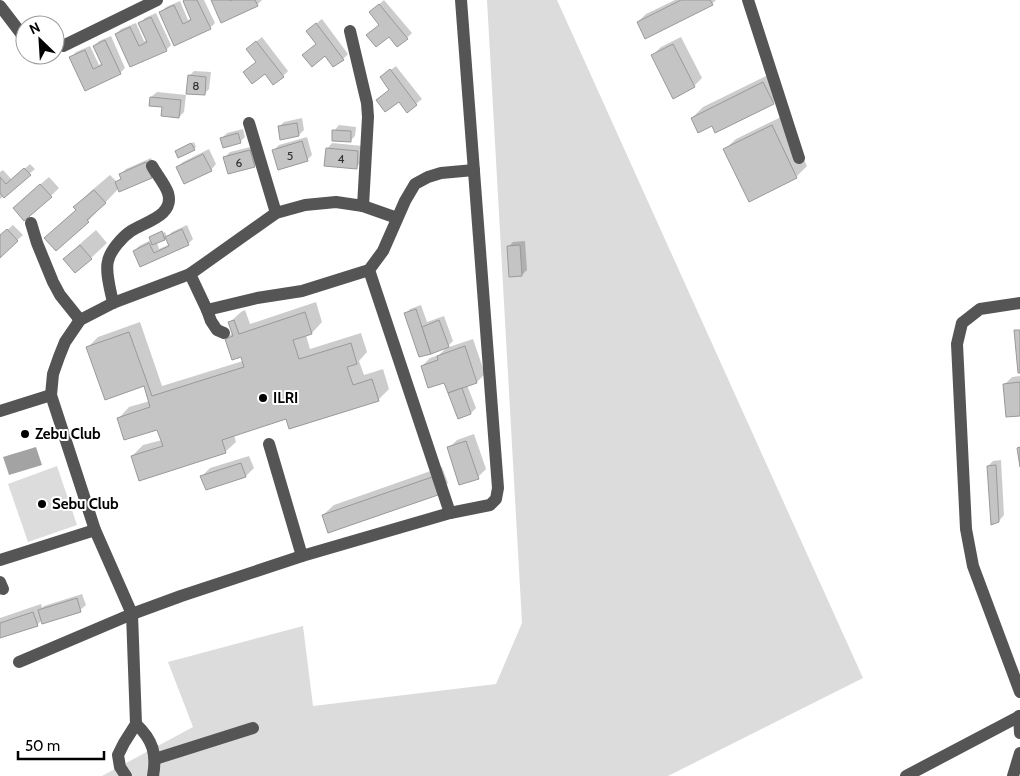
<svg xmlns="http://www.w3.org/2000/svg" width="1020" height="776" font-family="Cabin,sans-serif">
  <rect width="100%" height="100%" fill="#fff"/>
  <!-- green -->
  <g fill="#dcdcdc">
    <polygon points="487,0 557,0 863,678 668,776 102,776 193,727 168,662 303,626 313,706 496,684 522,623"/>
    <polygon points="57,466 77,525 28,542 8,484"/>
  </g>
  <!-- water -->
  <polygon fill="#a3a3a3" points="36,447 42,465 9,475 3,457"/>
  <!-- shadow -->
  <g fill="#0003" fill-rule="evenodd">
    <polygon points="185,0 204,0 215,23 210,28 175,44 161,12 166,7 180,1 188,20 192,18"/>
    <polygon points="212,0 262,0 257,5"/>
    <polygon points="384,0 412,33 407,38 380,24 376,7"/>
    <polygon points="675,0 716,0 712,4 638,22 646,14"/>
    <polygon points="156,13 171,45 166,50 131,66 116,34 121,29 136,23 144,41 148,40 140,23 145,18"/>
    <polygon points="322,19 348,54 343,59 317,44 313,26"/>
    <polygon points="111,36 125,68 120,73 85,89 71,57 76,52 90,46 99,65 102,63 94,46 99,41"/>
    <polygon points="262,37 288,71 283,76 265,73 257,61 253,44"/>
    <polygon points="681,37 702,78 694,86 653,55 661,47"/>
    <polygon points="395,65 422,99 407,111 381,77 396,66"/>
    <polygon points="194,71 211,72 209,89 204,94 189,76"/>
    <polygon points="774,72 784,92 773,103 713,125 692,118 703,107"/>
    <polygon points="157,92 186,95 184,112 179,117 164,106 151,105 151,97"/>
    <polygon points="783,116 807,166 796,177 725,149 736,139"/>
    <polygon points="302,118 304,130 299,135 279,127 284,122"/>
    <polygon points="339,125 356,127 355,136 350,141 334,131"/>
    <polygon points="243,129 245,137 240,142 222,138 227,133"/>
    <polygon points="307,137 312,155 307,160 274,150 279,145"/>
    <polygon points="194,142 196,147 194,149 176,151"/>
    <polygon points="332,143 363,146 361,162 356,168 327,149"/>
    <polygon points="255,146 259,161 254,166 225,157 230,152"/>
    <polygon points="209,149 216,164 211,170 177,167 183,162"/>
    <polygon points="151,158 157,172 119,188 88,221 46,238 77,209 75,207 91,191 110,175 117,182 122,177 121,174 126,169"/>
    <polygon points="30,164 35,169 0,199 0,172 3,170 12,180"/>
    <polygon points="49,177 59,188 51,196 22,200"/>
    <polygon points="13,225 23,235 0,256 0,236"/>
    <path d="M 187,225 L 193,239 L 188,244 L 141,266 L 134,251 L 139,246 L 151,240 L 151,237 L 165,232 L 167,237 L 172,232 ZM 167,237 L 170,244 L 159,249 L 157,242 Z"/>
    <polygon points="96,230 107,243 91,258 65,259 81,243"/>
    <polygon points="525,241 527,270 522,275 508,247 513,242"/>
    <polygon points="316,302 322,322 312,333 306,335 310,349 361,333 367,352 359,361 364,375 383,369 389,389 378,400 286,417 234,435 236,442 225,452 132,456 143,445 162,440 158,428 119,418 129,407 150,401 144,385 88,347 98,337 140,322 162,386 243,361 241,356 226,339 233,332 230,322 241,312 245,310 250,324"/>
    <polygon points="421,305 427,322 444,316 453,341 446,348 473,339 485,374 477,382 467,385 476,408 471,413 458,418 445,381 422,366 430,358 439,355 447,347 420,356 405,314 410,309"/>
    <polygon points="1020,376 1020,415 1004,385 1012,377"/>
    <polygon points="474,434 486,469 478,477 449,448 457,440"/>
    <polygon points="249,456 254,468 246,476 202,476 210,468"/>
    <polygon points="1001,460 1004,515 999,521 988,466 993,461"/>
    <polygon points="442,467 448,483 437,494 323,515 334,505"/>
    <polygon points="82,594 86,605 80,610 42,620 37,625 0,637 0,618 41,604 42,608 44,606"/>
  </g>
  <!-- building -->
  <g fill="#c4c4c4" stroke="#999">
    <polygon points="184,0 197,0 211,29 174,46 159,12 174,5 183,24 191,20 183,1"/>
    <polygon points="211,0 230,0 230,1 232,0 255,0 258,6 221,23"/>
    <polygon points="681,0 710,0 713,5 645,39 637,22"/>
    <polygon points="379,4 408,39 397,47 389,37 376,47 366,35 379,25 369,12"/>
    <polygon points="151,17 167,51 130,67 115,34 130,27 139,46 147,42 138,23"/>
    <polygon points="316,23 344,60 333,67 325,56 312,67 302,55 316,44 306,31"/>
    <polygon points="105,40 121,74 85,91 69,57 85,50 93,69 102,65 93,46"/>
    <polygon points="256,41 284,77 273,85 265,74 252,84 243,72 256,62 246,49"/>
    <polygon points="673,44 695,87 673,99 651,55"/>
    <polygon points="390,69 417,105 407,113 399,102 385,112 376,100 389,90 380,77"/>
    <polygon points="188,75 206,77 205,95 186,94"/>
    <polygon points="763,82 774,104 715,133 712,126 698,133 691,118"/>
    <polygon points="150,97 181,100 179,118 161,116 162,107 149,106"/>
    <polygon points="297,123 299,136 280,140 278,126"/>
    <polygon points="772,125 797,178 749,202 723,149"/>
    <polygon points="332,130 351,131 351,142 332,141"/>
    <polygon points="238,133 241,143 223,148 220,138"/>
    <polygon points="302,141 308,161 278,170 272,150"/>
    <polygon points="191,143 195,150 178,158 175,151"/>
    <polygon points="326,148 358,151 357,169 324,166"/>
    <polygon points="250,150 255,167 228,174 223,157"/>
    <polygon points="203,154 212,171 184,184 176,167"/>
    <polygon points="146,162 152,178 119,192 115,182 121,179 119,174"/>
    <polygon points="24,168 31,175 4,198 0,193 0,177 6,184"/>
    <polygon points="40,184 52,197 24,221 13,208"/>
    <polygon points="94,190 106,203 87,220 89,222 56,251 44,238 76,210 73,207"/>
    <polygon points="7,229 18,241 0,258 0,235"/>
    <polygon points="182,229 189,245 140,267 133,251 149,243 154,253 169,246 165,237"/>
    <polygon points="162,231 165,240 152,245 149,237"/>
    <polygon points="80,245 92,259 75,273 63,259"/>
    <polygon points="520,245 522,276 509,277 507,246"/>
    <polygon points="416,309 431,354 419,357 404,313"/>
    <polygon points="305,312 312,334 293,340 299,359 351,343 357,364 347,367 353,385 372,379 379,401 289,429 286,419 222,440 226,453 139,481 131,456 163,446 157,430 124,440 117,418 150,407 144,386 105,400 86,347 129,332 152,396 244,367 241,357 232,360 225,339 233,336 228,322 234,320 239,334"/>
    <polygon points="439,320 449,347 431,354 422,327"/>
    <polygon points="1014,330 1020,330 1020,373 1018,373"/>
    <polygon points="465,346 477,383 448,393 444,383 428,388 421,366 438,360 437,356"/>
    <polygon points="1020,382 1020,416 1006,417 1003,384"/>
    <polygon points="462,388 471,414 458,419 448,393"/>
    <polygon points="466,441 479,479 459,485 447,447"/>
    <polygon points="1020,447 1020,467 1017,448"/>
    <polygon points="241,463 246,477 206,490 200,476"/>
    <polygon points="996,465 999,522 991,525 987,466"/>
    <polygon points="432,477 438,495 328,533 322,515"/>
    <polygon points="77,598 81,612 42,624 38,610"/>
    <polygon points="33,612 38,626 0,638 0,623"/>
  </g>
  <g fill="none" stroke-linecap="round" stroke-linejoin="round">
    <!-- minor -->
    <g stroke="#555" stroke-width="12">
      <polyline points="748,0 799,158"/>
      <polyline points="0,6 23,36 25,37"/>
      <polyline points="350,31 367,103 368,117 363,206 336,202 305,205 276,213 190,274 113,303 80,320 65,342 59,357 53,374 51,395 95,530 132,614 181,596 302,556 450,513 490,505 496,499 498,488 461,0"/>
      <polyline points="55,43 63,46 157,0"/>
      <polyline points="249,123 276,213"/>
      <polyline points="363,206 397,218"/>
      <polyline points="31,223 37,243 53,282 60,295 80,320"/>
      <polyline points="369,270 450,513"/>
      <polyline points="190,274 207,310 211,321 217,330 224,333"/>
      <path d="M 113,303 C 111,292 105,272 108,261 C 110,251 122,237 131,231 C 144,222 175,216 168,193 C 165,184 157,175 152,166"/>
      <polyline points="1020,303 980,309 962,323 957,344 966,529 973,566 1020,692"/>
      <polyline points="207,310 257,298 302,291 369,270 383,251 405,201 415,184 428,177 441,173 474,170"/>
      <polyline points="0,411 51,395"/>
      <polyline points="269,444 302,556"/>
      <polyline points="0,560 95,530"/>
      <polyline points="0,582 3,589"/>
      <polyline points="19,662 132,614 136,724 124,743 118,755 120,767 126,776"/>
      <polyline points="1019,716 1020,733"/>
      <path d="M 136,724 C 153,740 157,754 153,776"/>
      <polyline points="155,759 253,728"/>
      <polyline points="906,776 1020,716"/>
      <polyline points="1013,776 1020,753"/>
    </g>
  </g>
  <!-- markers -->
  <g fill="#000" stroke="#fff" stroke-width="2">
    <circle cx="263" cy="398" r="5"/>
    <circle cx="25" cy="434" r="5"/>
    <circle cx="42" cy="504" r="5"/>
  </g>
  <g text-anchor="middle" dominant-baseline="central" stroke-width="4" stroke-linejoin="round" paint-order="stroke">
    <!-- number labels -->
    <g font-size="12" fill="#313131">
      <text x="196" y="85">8</text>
      <text x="290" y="155">5</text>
      <text x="341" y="158">4</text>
      <text x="239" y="162">6</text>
    </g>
    <!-- poi labels -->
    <g font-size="15" font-weight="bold" fill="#000" stroke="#fff" text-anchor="start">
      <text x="273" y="398">ILRI</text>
      <text x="35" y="434">Zebu Club</text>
      <text x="52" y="504">Sebu Club</text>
    </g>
  </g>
  <!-- north arrow -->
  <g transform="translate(40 40) rotate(335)"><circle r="24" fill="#ffffff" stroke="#999999"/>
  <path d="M0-4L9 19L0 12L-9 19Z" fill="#000000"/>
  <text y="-8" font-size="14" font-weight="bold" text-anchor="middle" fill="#000000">N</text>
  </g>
  <!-- scale -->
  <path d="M18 751v8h86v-8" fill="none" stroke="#000000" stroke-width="2.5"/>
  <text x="25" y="751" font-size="15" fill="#000000" stroke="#ffffff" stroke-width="4" paint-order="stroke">50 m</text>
</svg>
